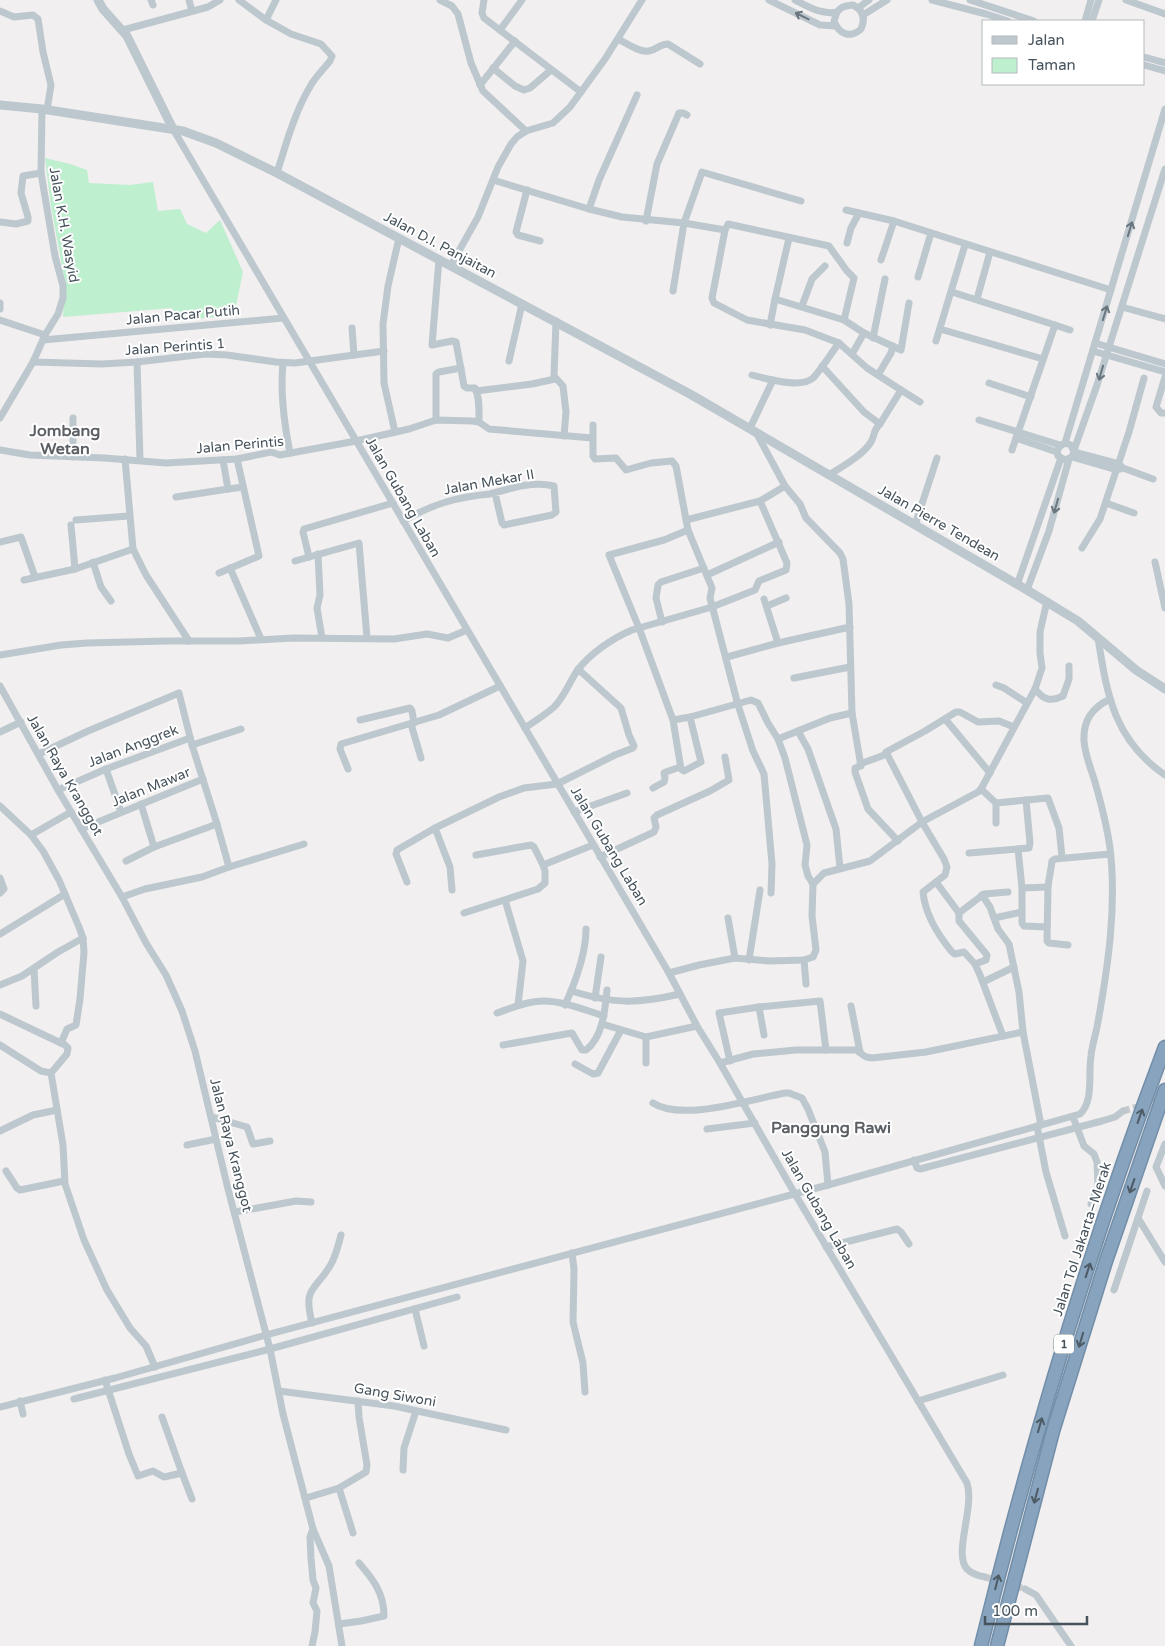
<svg xmlns="http://www.w3.org/2000/svg" width="1165" height="1646" font-family="'Varela Round',sans-serif">
  <rect width="100%" height="100%" fill="#f1efef"/>
  <!-- green -->
  <polygon fill="#beefcf" points="45,158 70,164 87,170 89,183 130,185 153,182 158,211 180,209 187,224 206,233 220,220 243,272 234,315 177,321 172,308 63,317 65,282 51,206"/>
  <g fill="none" stroke-linecap="round" stroke-linejoin="round">
    <!-- minor-tunnel -->
    <g stroke="#c6c8ca" stroke-width="7" stroke-dasharray="7 3.5" stroke-linecap="butt">
      <polyline points="1123,1111 1162,1100"/>
      <polyline points="985,1577 1025,1589"/>
    </g>
    <defs>
      <g id="motorway">
        <path d="M 981,1646 C 1031,1443 1091,1242 1165,1047"/>
        <polyline points="997,1646 1053,1431 1106,1261 1165,1090"/>
      </g>
    </defs>
    <!-- motorway casing -->
    <use href="#motorway" stroke="#728ea9" stroke-width="15"/>
    <!-- minor -->
    <g stroke="#bdc7ce" stroke-width="7">
      <polyline points="151,0 153,5"/>
      <polyline points="189,0 192,11"/>
      <polyline points="239,0 266,20"/>
      <path d="M 276,0 L 266,20 L 291,34 L 321,44 L 332,56 L 330,61 C 324,69 316,76 311,85 C 295,111 286,144 277,173"/>
      <polyline points="440,0 452,6 458,14 471,63 483,91 526,131"/>
      <polyline points="484,0 482,13 484,18 581,92"/>
      <polyline points="769,0 820,25 836,26"/>
      <path d="M 795,0 C 809,7 821,15 837,12 C 841,6 846,6 853,5 C 863,10 866,18 861,29 C 850,39 839,34 834,21 L 837,12"/>
      <polyline points="932,0 986,14 1008,21"/>
      <polyline points="970,0 1034,21"/>
      <polyline points="1126,0 1165,14"/>
      <polyline points="858,8 869,0"/>
      <polyline points="0,11 14,17 33,15 38,19 43,52 51,85 47,110"/>
      <polyline points="863,15 887,0"/>
      <polyline points="1085,21 1091,0"/>
      <polyline points="1092,21 1099,0"/>
      <polyline points="123,30 208,7 220,0"/>
      <polyline points="500,30 522,0"/>
      <path d="M 618,39 C 626,43 640,53 649,51 C 656,50 660,44 668,44 L 700,64"/>
      <polyline points="1144,57 1165,63"/>
      <polyline points="1144,65 1165,71"/>
      <polyline points="493,68 515,86 524,90 530,88 551,70"/>
      <polyline points="480,85 515,41"/>
      <path d="M 173,129 L 669,973 L 697,1026 L 720,1063 L 795,1194 L 967,1483 C 975,1507 953,1554 967,1569 C 972,1574 979,1576 985,1577"/>
      <polyline points="493,180 589,209 622,217 684,223 725,230 728,224 829,246 847,271 854,278 844,320"/>
      <polyline points="527,190 516,232 518,235 540,241"/>
      <polyline points="589,209 599,180 637,95"/>
      <polyline points="846,210 894,221 1111,290"/>
      <polyline points="646,221 657,164 679,113 683,113 687,115"/>
      <polyline points="0,222 16,224 28,221 28,217 21,193 23,176 41,173"/>
      <polyline points="725,230 712,298 714,303 747,320 805,330 839,343 867,368 901,390 880,424 864,412 822,366"/>
      <polyline points="789,238 775,299 844,320 864,333 901,350 909,303"/>
      <polyline points="847,243 851,228 859,213"/>
      <path d="M 439,259 L 432,345 L 452,341 L 456,342 L 464,386 L 467,388 L 475,388 C 480,398 479,411 479,422"/>
      <polyline points="881,260 894,221"/>
      <polyline points="451,265 478,217 498,167 511,144 517,137 526,131 553,123 570,107 605,59 642,0"/>
      <polyline points="918,277 931,233"/>
      <polyline points="673,291 684,223 702,172 801,201"/>
      <polyline points="952,292 1055,325 1012,450"/>
      <polyline points="977,299 990,252"/>
      <polyline points="0,303 0,309"/>
      <polyline points="802,306 812,279 825,266"/>
      <polyline points="1122,307 1165,319"/>
      <polyline points="0,320 45,335"/>
      <polyline points="556,321 554,376 563,386 566,412 564,436"/>
      <polyline points="770,325 775,299"/>
      <polyline points="1055,325 1070,330"/>
      <polyline points="352,328 354,355"/>
      <polyline points="940,329 1043,359"/>
      <polyline points="873,338 885,279"/>
      <polyline points="43,340 283,318"/>
      <polyline points="936,341 965,245"/>
      <polyline points="1095,343 1165,364"/>
      <polyline points="1093,351 1165,372"/>
      <polyline points="852,354 864,333"/>
      <polyline points="509,361 522,304"/>
      <polyline points="33,362 102,364 137,362 205,354 227,355 276,362 295,363 384,351"/>
      <polyline points="137,362 140,460"/>
      <path d="M 283,363 C 280,393 284,423 290,453"/>
      <path d="M 752,375 C 766,379 801,389 813,378 C 820,371 832,352 839,343"/>
      <polyline points="878,375 891,353 893,346"/>
      <polyline points="1165,377 1156,407 1161,413 1165,413"/>
      <polyline points="989,383 1031,397"/>
      <polyline points="901,390 920,402"/>
      <polyline points="476,391 532,384 555,379"/>
      <polyline points="0,418 33,362 45,335 58,314 63,298 63,286 55,256 41,173 42,109"/>
      <polyline points="73,418 73,457"/>
      <polyline points="436,420 436,374 439,372 461,368"/>
      <polyline points="979,420 1060,445"/>
      <polyline points="593,425 593,456 595,459 616,458 626,470 651,463 672,461 676,466 688,530 712,588 710,598 738,705 753,751 764,774 772,864 771,893"/>
      <polyline points="750,428 773,380"/>
      <polyline points="395,432 384,383 383,324 388,286 399,238"/>
      <polyline points="757,434 785,486 800,504 806,518 840,553 843,559 849,604 852,713 861,766 855,768 855,772 868,809 898,841"/>
      <polyline points="1016,438 1057,452"/>
      <path d="M 1065,443 L 1071,445 L 1074,452 L 1072,457 L 1065,460 L 1058,456 C 1056,449 1059,446 1065,443 L 1165,109"/>
      <polyline points="0,450 30,455 104,458 166,463 237,459 271,452 280,455 356,441 409,429 436,420 472,421 479,422 489,429 592,438"/>
      <polyline points="1074,450 1097,385 1165,169"/>
      <polyline points="1074,452 1119,464 1123,468 1153,479"/>
      <polyline points="1072,457 1117,470 1120,469"/>
      <polyline points="125,459 133,549 146,575 189,641"/>
      <path d="M 829,475 C 843,466 862,456 871,442 C 875,435 873,430 880,424"/>
      <polyline points="228,489 243,487"/>
      <polyline points="176,497 228,489 223,460"/>
      <polyline points="1106,503 1134,513"/>
      <polyline points="76,520 129,516"/>
      <polyline points="686,520 760,501 785,486"/>
      <path d="M 403,521 C 433,504 456,497 490,494 C 511,488 533,481 554,486 L 556,512 L 552,515 L 504,525 L 502,523 L 495,493"/>
      <polyline points="71,525 75,569"/>
      <polyline points="915,525 937,458"/>
      <polyline points="688,530 664,540 609,555 639,628 673,720 690,717"/>
      <polyline points="0,542 21,537 35,577"/>
      <polyline points="1082,548 1100,519 1129,432 1144,378"/>
      <polyline points="318,554 320,595 317,608 322,638"/>
      <polyline points="309,557 303,532 304,529 393,503"/>
      <polyline points="295,561 359,543 367,638"/>
      <polyline points="93,562 101,587 111,601"/>
      <polyline points="1155,562 1165,608"/>
      <polyline points="230,568 261,639"/>
      <polyline points="219,573 259,556 237,459"/>
      <polyline points="707,575 779,542"/>
      <polyline points="24,580 75,569 133,549"/>
      <polyline points="1017,585 1061,458"/>
      <polyline points="1027,590 1049,531 1069,459"/>
      <polyline points="764,599 778,643"/>
      <polyline points="767,606 786,598"/>
      <polyline points="662,622 656,598 658,585 661,582 704,568"/>
      <path d="M 1098,638 C 1107,695 1114,740 1165,775"/>
      <polyline points="0,655 61,645 87,643 167,641 239,641 293,638 394,639 427,634 448,638 467,630"/>
      <polyline points="727,657 778,643 850,627"/>
      <polyline points="794,678 850,667"/>
      <polyline points="996,685 1004,688 1027,703"/>
      <polyline points="0,686 58,790 122,897 146,943 166,975 182,1011 195,1051 228,1189 270,1349 283,1414 313,1529 329,1566 342,1646"/>
      <path d="M 1035,689 C 1044,700 1050,702 1063,696 L 1069,679 L 1069,666"/>
      <polyline points="360,720 410,708 412,711 414,723"/>
      <polyline points="946,720 990,773"/>
      <polyline points="411,724 421,758"/>
      <path d="M 525,728 C 535,721 545,715 554,707 C 564,697 569,683 577,671 C 589,654 613,638 632,630 L 712,607 L 755,590 L 759,581 L 786,570 L 787,563 L 760,501"/>
      <polyline points="798,731 808,749 836,829 840,868"/>
      <polyline points="0,732 21,722"/>
      <polyline points="778,739 830,718 852,713"/>
      <polyline points="192,745 241,729"/>
      <polyline points="39,754 88,731 179,693 192,745 217,824 229,867 304,844"/>
      <polyline points="860,764 887,754"/>
      <polyline points="106,769 121,812"/>
      <polyline points="348,769 340,749 341,744 439,715 500,686"/>
      <polyline points="653,788 664,782 665,778 664,773 666,772 680,767"/>
      <polyline points="981,789 996,803 1048,798 1059,828 1062,857"/>
      <polyline points="58,790 106,769 190,738"/>
      <polyline points="996,803 996,823"/>
      <polyline points="141,804 154,847"/>
      <polyline points="0,806 31,835 43,851 59,880 79,927 83,938 84,952 80,999 76,1025 67,1029 61,1043"/>
      <polyline points="574,812 627,793"/>
      <polyline points="435,828 450,867 452,890"/>
      <polyline points="81,829 203,779"/>
      <polyline points="31,835 71,812"/>
      <polyline points="969,853 1029,848 1030,843 1026,800"/>
      <polyline points="476,855 531,845 534,847 543,865 593,845"/>
      <polyline points="600,857 654,832 656,827 654,818 657,815 710,791 729,780 725,757"/>
      <polyline points="126,861 154,847 217,824"/>
      <polyline points="0,878 4,889 0,893"/>
      <polyline points="407,882 396,854 397,850 435,828 499,797 524,788 557,784 615,755 633,748 634,746 629,735 621,708 578,669"/>
      <polyline points="936,882 959,913 984,894 1008,892"/>
      <polyline points="813,884 824,873 870,861 922,822 978,792 981,789 1035,689 1042,668 1040,653 1040,632 1047,601"/>
      <polyline points="1048,887 1047,941 1049,943 1068,945"/>
      <path d="M 1022,888 L 1048,887 C 1049,877 1051,871 1052,861 L 1055,859 L 1110,854"/>
      <polyline points="982,895 990,907 994,918 1022,912 1022,888 1018,849"/>
      <polyline points="122,897 145,889 202,877 229,867"/>
      <polyline points="505,900 523,961 518,1005"/>
      <polyline points="1022,912 1022,923 1024,926 1047,927"/>
      <polyline points="464,913 538,889 545,883 545,871 543,865"/>
      <polyline points="959,913 959,921 987,955 986,960 975,964"/>
      <polyline points="728,918 735,958"/>
      <polyline points="994,918 998,929 1009,944 1019,992 1023,1032"/>
      <polyline points="0,934 65,894"/>
      <polyline points="749,960 760,890"/>
      <polyline points="804,960 806,984"/>
      <polyline points="34,969 36,1006"/>
      <polyline points="669,973 699,965 735,958 769,961 804,960 813,957 816,950 812,916 813,884 808,876 805,865 807,845 785,758 778,739 768,723 758,703 751,700 690,717 701,762 684,771 681,769 673,720"/>
      <polyline points="983,982 1014,967"/>
      <polyline points="0,985 22,976 58,952 83,938"/>
      <path d="M 571,991 C 615,1004 636,1004 680,994"/>
      <polyline points="595,998 601,957"/>
      <path d="M 565,1005 C 575,983 586,954 586,929"/>
      <polyline points="851,1006 860,1052"/>
      <polyline points="759,1007 764,1035"/>
      <path d="M 497,1013 C 512,1008 527,1001 543,1001 C 563,1001 585,1010 604,1016"/>
      <polyline points="0,1014 65,1045 68,1048 67,1054 51,1073 63,1145 65,1184 84,1240 107,1290 130,1328 146,1346 155,1367"/>
      <polyline points="602,1024 646,1037 697,1026"/>
      <path d="M 1003,1036 L 980,975 L 975,964 L 964,952 L 955,954 L 952,952 C 938,935 925,914 923,892 L 945,875 L 947,867 L 944,859 L 922,822 L 886,752 L 925,731 L 956,712 L 960,712 L 978,722 L 999,721 L 1014,727"/>
      <polyline points="646,1037 646,1063"/>
      <polyline points="0,1045 41,1071 51,1073"/>
      <path d="M 503,1045 L 572,1033 L 582,1050 L 586,1050 C 603,1037 605,1010 607,990"/>
      <polyline points="730,1061 719,1013 759,1007 820,1001 826,1050"/>
      <polyline points="720,1063 753,1054 796,1050 856,1050 866,1057 872,1058 926,1052 1023,1032 1041,1125"/>
      <polyline points="575,1064 593,1074 598,1073 621,1030"/>
      <path d="M 653,1103 C 682,1122 752,1099 785,1093 L 789,1093 L 802,1098 L 808,1109 L 825,1152 L 828,1185"/>
      <polyline points="212,1117 247,1127 253,1144 270,1141"/>
      <polyline points="1073,1117 1084,1146 1094,1154 1097,1162 1098,1186 1091,1204"/>
      <polyline points="1037,1126 1046,1172 1065,1236"/>
      <polyline points="707,1129 755,1123"/>
      <polyline points="0,1131 33,1115 57,1110"/>
      <polyline points="1165,1144 1156,1167 1165,1186"/>
      <polyline points="187,1145 216,1139"/>
      <polyline points="914,1160 917,1168 920,1169 1102,1121 1115,1117 1123,1111"/>
      <polyline points="6,1171 17,1188 20,1190 64,1181"/>
      <polyline points="1147,1191 1138,1218 1165,1262"/>
      <polyline points="235,1212 296,1201 311,1202"/>
      <polyline points="826,1247 897,1229 901,1232 909,1244"/>
      <polyline points="572,1253 574,1269 573,1322 583,1363 585,1392"/>
      <polyline points="1114,1290 1138,1218"/>
      <polyline points="415,1309 424,1346"/>
      <path d="M 312,1323 C 303,1287 314,1292 330,1266 C 336,1256 338,1246 341,1235"/>
      <polyline points="105,1380 129,1454 138,1476 153,1471 164,1477 182,1473 162,1417"/>
      <polyline points="279,1391 394,1406 506,1430"/>
      <polyline points="74,1399 270,1349 457,1297"/>
      <polyline points="20,1401 23,1414"/>
      <polyline points="918,1401 1003,1375"/>
      <path d="M 0,1407 L 115,1378 L 266,1335 L 828,1185 L 1080,1114 C 1094,1101 1088,1074 1091,1056 C 1092,1045 1096,1034 1098,1022 C 1108,966 1117,906 1110,848 C 1107,826 1101,803 1095,782 C 1091,769 1085,755 1084,741 C 1083,720 1092,708 1110,699"/>
      <polyline points="403,1470 404,1448 416,1411"/>
      <polyline points="182,1473 192,1499"/>
      <polyline points="339,1488 353,1533"/>
      <polyline points="306,1498 339,1488 366,1472 367,1465 359,1417 358,1401"/>
      <polyline points="1025,1589 1036,1595 1071,1646"/>
      <path d="M 339,1624 L 361,1621 L 384,1616 C 384,1593 373,1579 359,1563"/>
      <polyline points="312,1646 315,1632 317,1611 313,1603 316,1588 313,1580 311,1558 310,1537 313,1529"/>
    </g>
    <!-- tertiary -->
    <g stroke="#bdc7ce" stroke-width="9">
      <polyline points="98,0 103,9 127,36 173,129"/>
      <polyline points="0,105 42,109 183,131 216,143 277,173 690,394 1027,590 1078,621 1136,670 1165,689"/>
    </g>
    <!-- motorway -->
    <use href="#motorway" stroke="#87a3bd" stroke-width="12"/>
  </g>
  <!-- one-way arrows -->
  <defs><path id="oneway-shaft" d="M-6 0H5M1.5-3L5.5 0L1.5 3" fill="none" stroke-width="1.6" stroke-linecap="round" stroke-linejoin="round" transform="scale(1.25)"/></defs>
  <g stroke="#6a767e">
    <use href="#oneway-shaft" transform="translate(802 16) rotate(-154)"/>
    <use href="#oneway-shaft" transform="translate(1130 229) rotate(-73)"/>
    <use href="#oneway-shaft" transform="translate(1105 313) rotate(-73)"/>
    <use href="#oneway-shaft" transform="translate(1101 373) rotate(106)"/>
    <use href="#oneway-shaft" transform="translate(1056 506) rotate(106)"/>
  </g>
  <g stroke="#4d5b66">
    <use href="#oneway-shaft" transform="translate(1140 1116) rotate(-71)"/>
    <use href="#oneway-shaft" transform="translate(1132 1186) rotate(109)"/>
    <use href="#oneway-shaft" transform="translate(1088 1270) rotate(-72)"/>
    <use href="#oneway-shaft" transform="translate(1081 1340) rotate(107)"/>
    <use href="#oneway-shaft" transform="translate(1040 1425) rotate(-74)"/>
    <use href="#oneway-shaft" transform="translate(1036 1496) rotate(105)"/>
    <use href="#oneway-shaft" transform="translate(997 1582) rotate(-76)"/>
  </g>
  <g text-anchor="middle" dominant-baseline="central" stroke-width="4" stroke-linejoin="round" paint-order="stroke">
    <!-- shield labels -->
    <rect fill="#fff" stroke="#7e878d" stroke-width="1" x="1054" y="1334.5" width="20" height="19" rx="4"/>
    <g font-size="12" font-weight="bold" fill="#47535c">
      <text x="1064" y="1344">1</text>
    </g>
    <!-- street labels -->
    <g font-size="14" fill="#47535c" stroke="#fff">
      <text transform="translate(64 225) rotate(80)">Jalan K.H. Wasyid</text>
      <text transform="translate(440 245) rotate(28)">Jalan D.I. Panjaitan</text>
      <text transform="translate(183 315) rotate(-5)">Jalan Pacar Putih</text>
      <text transform="translate(175 347) rotate(-4)">Jalan Perintis 1</text>
      <text transform="translate(240 445) rotate(-5)">Jalan Perintis</text>
      <text transform="translate(489 482) rotate(-10)">Jalan Mekar II</text>
      <text transform="translate(403 497) rotate(60)">Jalan Gubang Laban</text>
      <text transform="translate(939 523) rotate(30)">Jalan Pierre Tendean</text>
      <text transform="translate(133 746) rotate(-21)">Jalan Anggrek</text>
      <text transform="translate(65 775) rotate(60)">Jalan Raya Kranggot</text>
      <text transform="translate(151 787) rotate(-22)">Jalan Mawar</text>
      <text transform="translate(609 846) rotate(59)">Jalan Gubang Laban</text>
      <text transform="translate(231 1145) rotate(76)">Jalan Raya Kranggot</text>
      <text transform="translate(819 1209) rotate(60)">Jalan Gubang Laban</text>
      <text transform="translate(1082 1239) rotate(-72)">Jalan Tol Jakarta–Merak</text>
      <text transform="translate(395 1395) rotate(10)">Gang Siwoni</text>
    </g>
    <!-- quarter labels -->
    <g font-size="16" font-weight="bold" fill="#5c5f64" stroke="#fff">
      <text x="65" y="431">Jombang<tspan x="65" dy="18">Wetan</tspan></text>
      <text x="831" y="1128">Panggung Rawi</text>
    </g>
  </g>
  <!-- legend -->
  <rect x="982" y="20" width="162" height="65" fill="#ffffff" stroke="#b5babe"/>
  <rect x="992" y="36" width="25" height="8" fill="#bdc7ce" stroke="#b5babe"/>
  <text x="1028" y="45" font-size="15" fill="#47535c">Jalan</text>
  <rect x="992" y="58" width="25" height="15" fill="#beefcf" stroke="#b5babe"/>
  <text x="1028" y="70" font-size="15" fill="#47535c">Taman</text>
  <!-- scale -->
  <path d="M985 1616v8h102v-8" fill="none" stroke="#47535c" stroke-width="2.5"/>
  <text x="992" y="1616" font-size="15" fill="#47535c" stroke="#ffffff" stroke-width="4" paint-order="stroke">100 m</text>
</svg>
